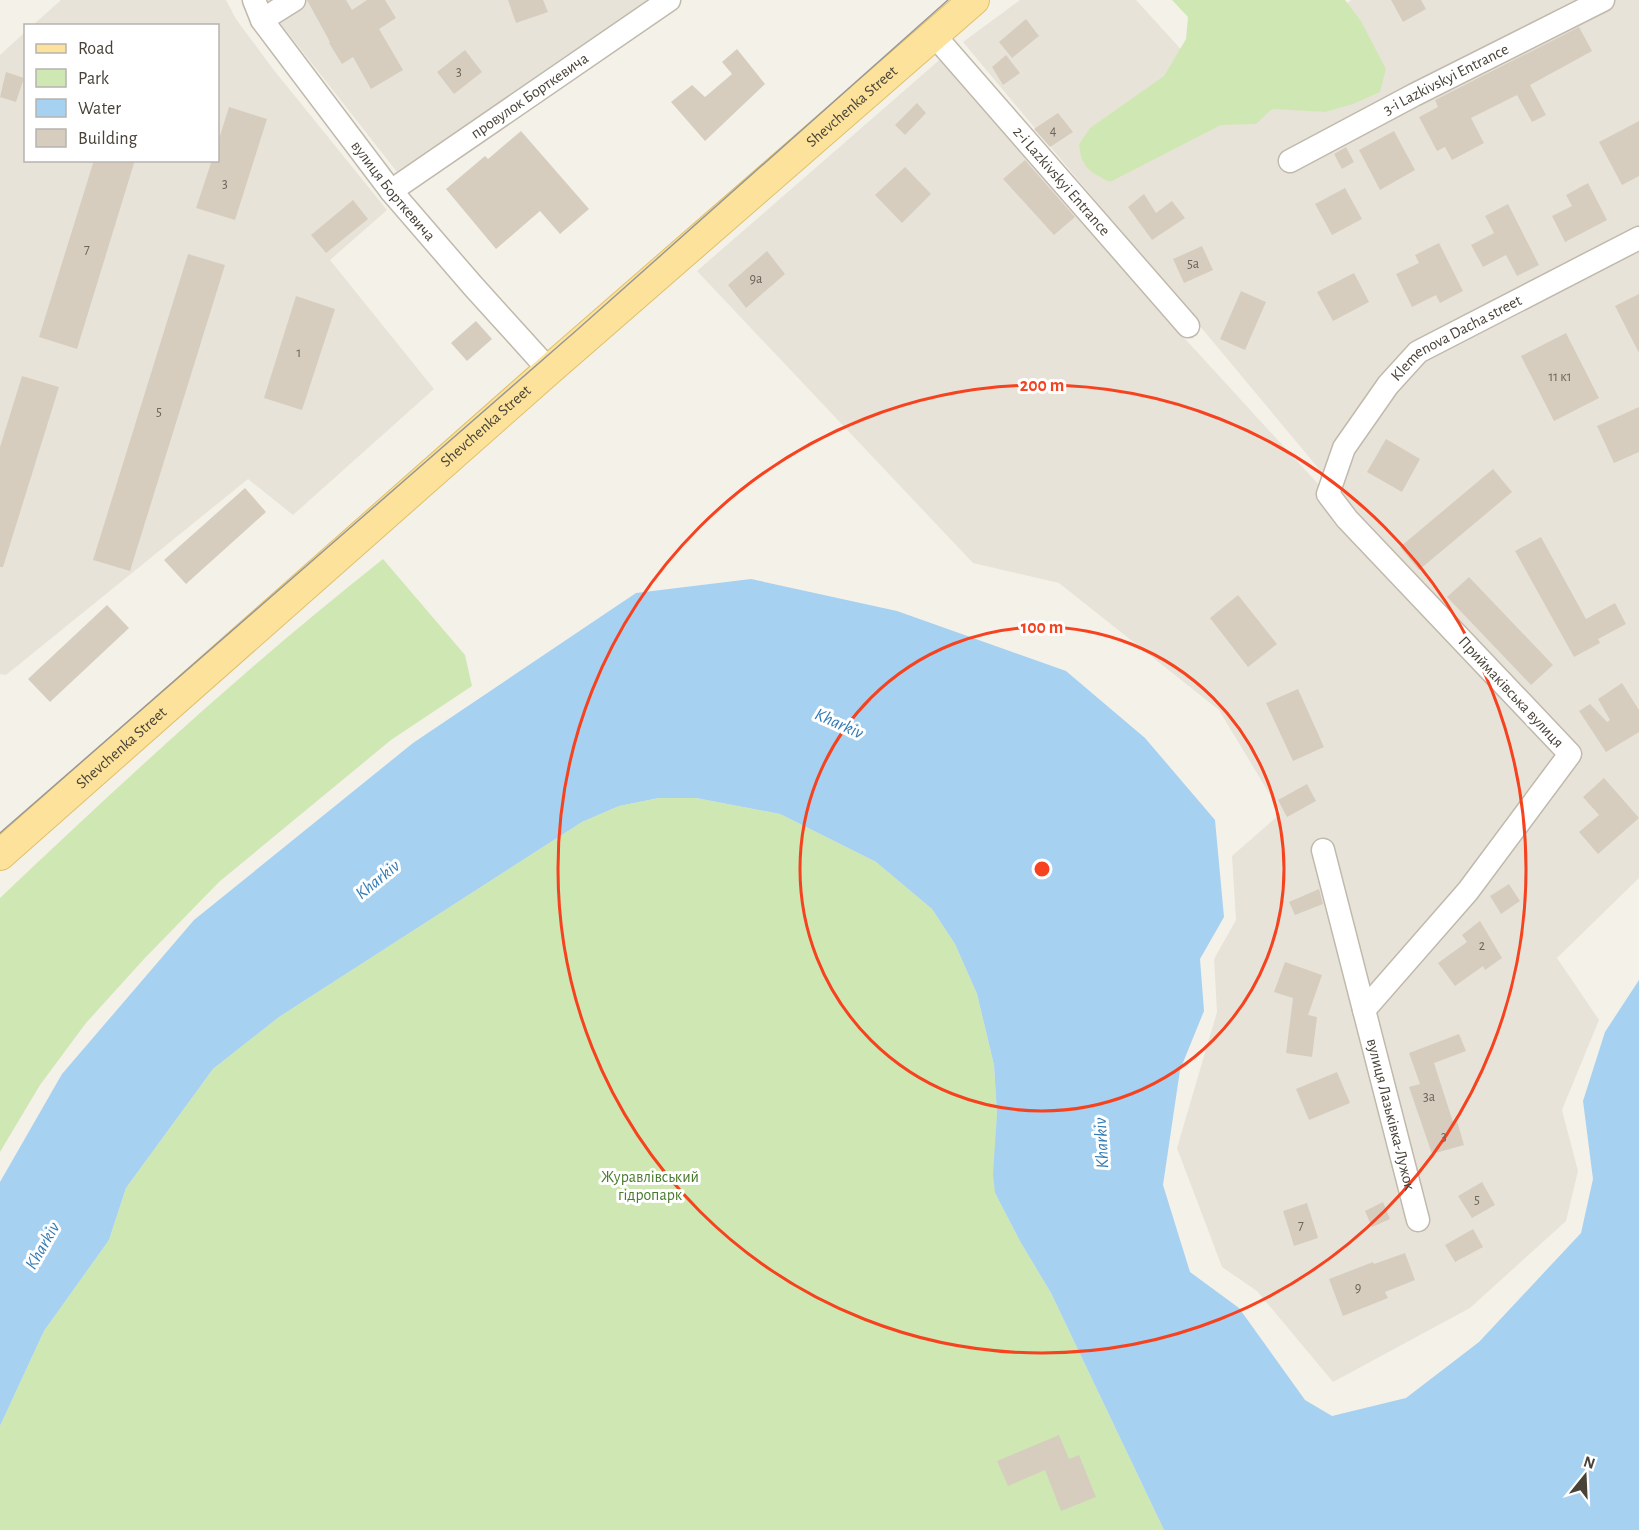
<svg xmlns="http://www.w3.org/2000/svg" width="1639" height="1530" font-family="'Alegreya Sans',sans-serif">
  <rect width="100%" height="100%" fill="#f4f1e9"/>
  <!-- residential -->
  <g fill="#e8e3d8">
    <polygon points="61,0 226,0 236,19 273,69 387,210 330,260 434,389 293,515 248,479 6,675 0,674 0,55 25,32 26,160 218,160 218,26 33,25"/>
    <polygon points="262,0 652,0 397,172"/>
    <polygon points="1020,0 1136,0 1208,79 1352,0 1639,0 1639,878 1557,958 1599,1020 1562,1110 1578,1171 1566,1221 1470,1308 1333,1382 1257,1291 1222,1267 1177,1148 1217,1012 1214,959 1236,920 1232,856 1281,813 1219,710 1059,583 973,563 697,271 944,56 1166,318 1484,665 1379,547 1314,463 963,42"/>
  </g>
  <!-- green -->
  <g fill="#cfe8b3">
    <path d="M 1172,0 L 1345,0 L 1361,21 L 1386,69 L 1380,92 L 1353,104 L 1325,112 L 1272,109 L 1256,124 L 1221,125 L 1110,182 C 1090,172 1081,168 1079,144 L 1090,128 L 1164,76 L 1186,39 L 1188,17 Z"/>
    <path d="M 383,559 L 465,655 L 472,686 L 391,740 L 219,882 L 144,959 L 86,1023 L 40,1085 L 0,1152 L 0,898 C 123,781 249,665 383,559 Z"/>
    <polygon points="659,798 696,798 780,814 876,862 932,909 955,944 977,994 994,1065 997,1114 995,1193 1021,1243 1051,1293 1164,1530 0,1530 0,1426 44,1331 109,1240 126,1188 213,1069 279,1017 582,822 619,806"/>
  </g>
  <!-- water -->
  <polygon fill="#a7d1f0" points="751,579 897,611 1066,671 1145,738 1215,820 1224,917 1200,959 1204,1011 1180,1070 1163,1185 1190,1272 1239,1308 1305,1400 1332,1416 1406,1398 1479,1342 1581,1233 1593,1179 1583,1101 1605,1032 1639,980 1639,1530 1164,1530 1051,1293 1021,1243 995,1193 993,1174 997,1114 994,1065 977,994 955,944 932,909 876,862 780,814 696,798 659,798 619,806 582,822 279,1017 213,1069 126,1188 109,1240 44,1331 0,1426 0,1182 62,1074 194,920 413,743 636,593"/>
  <!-- building -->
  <g fill="#d6cdbf">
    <polygon points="307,0 346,0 352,10 367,0 385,0 396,18 379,29 403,70 371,89 353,57 342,64 329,43 330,42"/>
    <polygon points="508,0 543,0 548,12 516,23"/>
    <polygon points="1391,0 1421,0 1426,9 1403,22"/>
    <polygon points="1026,19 1039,36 1012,58 999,42"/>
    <polygon points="1579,27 1592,51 1530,85 1546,115 1532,122 1517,95 1471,118 1484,143 1452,160 1445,147 1437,151 1419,117 1438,107 1435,100"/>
    <polygon points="737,49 765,84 705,141 671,102 692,85 705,97 732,74 722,62"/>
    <polygon points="465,50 482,72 454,94 437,72"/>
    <polygon points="1006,55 1020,73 1003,85 992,67"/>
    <polygon points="6,72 24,78 16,102 0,97"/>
    <polygon points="917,103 926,113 905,135 895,125"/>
    <polygon points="229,107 267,119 235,220 196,208 212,160 218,160 218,142"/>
    <polygon points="1058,113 1073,132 1050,147 1034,129"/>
    <polygon points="1639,121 1639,176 1622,185 1599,142"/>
    <polygon points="521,131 589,209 560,234 540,211 496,249 446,189 485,156 488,159"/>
    <polygon points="1394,131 1415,170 1380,190 1359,150"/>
    <polygon points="1346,147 1354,162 1342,169 1334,154"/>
    <polygon points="94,160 135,160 77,349 39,337"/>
    <polygon points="1025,160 1075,217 1054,235 1003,179"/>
    <polygon points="905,167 931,194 902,223 875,195"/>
    <polygon points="1588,183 1607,220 1565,242 1552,216 1572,206 1566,195"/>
    <polygon points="1345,188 1362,219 1332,235 1315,204"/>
    <polygon points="1144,194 1156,213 1172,201 1185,218 1152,240 1128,207"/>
    <polygon points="353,200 368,219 326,253 311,235"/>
    <polygon points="1508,204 1539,265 1517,276 1506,255 1483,267 1471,245 1494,233 1485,216"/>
    <polygon points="1439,243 1463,291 1440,303 1436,295 1412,307 1396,274 1419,263 1415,255"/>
    <polygon points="1202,246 1213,270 1184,283 1173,259"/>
    <polygon points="767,251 785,274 746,308 728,285"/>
    <polygon points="188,254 225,265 130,571 93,560"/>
    <polygon points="1354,273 1369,302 1333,321 1317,292"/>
    <polygon points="1241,291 1266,302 1245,350 1220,339"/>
    <polygon points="1639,294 1639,353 1615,306"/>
    <polygon points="296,296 335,309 302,410 264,398"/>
    <polygon points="476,321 492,339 467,361 451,343"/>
    <polygon points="1566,333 1599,398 1554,421 1521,356"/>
    <polygon points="22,376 59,387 3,567 0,567 0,447"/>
    <polygon points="1639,407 1639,452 1614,463 1597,426"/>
    <polygon points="1386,439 1420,459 1402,492 1367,472"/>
    <polygon points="1493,469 1512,492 1419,570 1400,547"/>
    <polygon points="245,488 266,512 186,584 164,560"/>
    <polygon points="1541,537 1586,619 1615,603 1626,624 1598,639 1600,643 1574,657 1515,551"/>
    <polygon points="1469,577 1553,665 1531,685 1447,597"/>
    <polygon points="1238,595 1277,644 1248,667 1210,618"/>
    <polygon points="107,605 129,628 50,702 28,679"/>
    <polygon points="1622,683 1639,710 1639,732 1606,752 1579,711 1590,704 1607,722 1610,720 1598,699"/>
    <polygon points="1298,689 1324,747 1293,761 1266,703"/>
    <polygon points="1604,778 1639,818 1598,854 1579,832 1599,815 1583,797"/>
    <polygon points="1307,784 1316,801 1287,817 1278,800"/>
    <polygon points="1509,884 1520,901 1501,914 1490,896"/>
    <polygon points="1319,889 1323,904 1295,915 1289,902"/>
    <polygon points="1480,921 1502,958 1485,970 1483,966 1455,986 1438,963 1467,942 1462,935"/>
    <polygon points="1285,962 1322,975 1308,1015 1317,1017 1312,1057 1286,1053 1293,998 1274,992"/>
    <polygon points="1459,1034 1466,1051 1434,1063 1453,1122 1457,1121 1464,1145 1432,1154 1409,1087 1420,1084 1409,1053"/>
    <polygon points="1337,1072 1350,1103 1309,1120 1296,1089"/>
    <polygon points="1482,1182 1495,1205 1472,1218 1458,1196"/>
    <polygon points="1383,1202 1390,1219 1372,1227 1365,1211"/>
    <polygon points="1307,1203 1318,1238 1294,1246 1283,1211"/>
    <polygon points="1473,1229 1483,1247 1455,1262 1445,1245"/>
    <polygon points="1405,1253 1415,1280 1385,1292 1388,1298 1343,1316 1329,1279 1373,1262 1374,1264"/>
    <polygon points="1059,1435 1069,1459 1079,1455 1096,1497 1061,1511 1045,1470 1008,1486 997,1461"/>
  </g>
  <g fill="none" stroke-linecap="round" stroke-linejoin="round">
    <defs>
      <g id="minor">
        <path id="s1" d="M 254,0 L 262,20 L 391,191 L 473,286 L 549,370"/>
        <polyline points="262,20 294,0"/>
        <path id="s2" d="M 934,35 L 1188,326"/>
        <path id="s3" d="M 1290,161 L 1414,95 L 1603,0"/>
        <path id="s4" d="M 391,191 L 669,0"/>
        <path id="s5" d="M 1323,850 L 1418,1220"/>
        <path id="s6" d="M 1364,1010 L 1468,891 L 1570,754 L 1347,519 L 1328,494 L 1344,448 L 1388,385 L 1418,352 L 1639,238"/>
      </g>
      <g id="major">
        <path id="s7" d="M 0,855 L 549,370 L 974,0"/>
      </g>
    </defs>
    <!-- minor casing -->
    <use href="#minor" stroke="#c0b9ac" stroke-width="25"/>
    <!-- major casing -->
    <use href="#major" stroke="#e2c06a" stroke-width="32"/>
    <!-- minor -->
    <use href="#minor" stroke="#fff" stroke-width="22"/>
    <!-- major -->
    <use href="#major" stroke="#fce29a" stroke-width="30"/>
    <!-- tram -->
    <polyline stroke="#989898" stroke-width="1.5" points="0,833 578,329 948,0"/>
  </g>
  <!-- distance rings -->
  <g fill="none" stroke="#f6421e" stroke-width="3">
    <circle cx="1042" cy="869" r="242"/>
    <circle cx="1042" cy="869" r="484"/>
  </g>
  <g text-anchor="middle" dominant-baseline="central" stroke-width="6" stroke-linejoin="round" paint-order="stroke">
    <!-- number labels -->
    <g font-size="14" fill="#6c655a">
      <text x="459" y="72">3</text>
      <text x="1053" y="131">4</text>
      <text x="225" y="184">3</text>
      <text x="87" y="249">7</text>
      <text x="1193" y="264">5а</text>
      <text x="756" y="279">9а</text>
      <text x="299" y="353">1</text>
      <text x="1560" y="377">11 к1</text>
      <text x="159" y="412">5</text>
      <text x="1482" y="946">2</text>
      <text x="1429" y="1097">3а</text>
      <text x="1444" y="1137">3</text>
      <text x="1477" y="1200">5</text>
      <text x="1301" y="1225">7</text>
      <text x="1358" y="1288">9</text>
    </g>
    <!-- street labels -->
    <g font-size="16" fill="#484238" stroke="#fff">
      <text stroke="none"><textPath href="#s3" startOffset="176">3-i Lazkivskyi Entrance</textPath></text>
      <text stroke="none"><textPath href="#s4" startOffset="168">провулок Борткевича</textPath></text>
      <text stroke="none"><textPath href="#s7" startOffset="1134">Shevchenka Street</textPath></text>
      <text stroke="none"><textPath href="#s2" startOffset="194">2-i Lazkivskyi Entrance</textPath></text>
      <text stroke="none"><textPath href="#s1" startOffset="237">вулиця Борткевича</textPath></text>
      <text stroke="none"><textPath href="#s6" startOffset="894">Klemenova Dacha street</textPath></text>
      <text stroke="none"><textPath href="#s7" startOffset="648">Shevchenka Street</textPath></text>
      <text transform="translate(1511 692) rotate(47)">Приймаківська вулиця</text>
      <text stroke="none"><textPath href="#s7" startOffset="162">Shevchenka Street</textPath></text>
      <text stroke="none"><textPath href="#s5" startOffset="273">вулиця Лазьківка-Лужок</textPath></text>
    </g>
    <!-- park labels -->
    <g font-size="16" fill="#487a2b" stroke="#fff">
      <text x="650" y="1177">Журавлівський<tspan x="650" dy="18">гідропарк</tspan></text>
    </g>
    <!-- water labels -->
    <g font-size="18" font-style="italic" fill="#327ab3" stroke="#fff">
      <text transform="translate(839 724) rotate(24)">Kharkiv</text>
      <text transform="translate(378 880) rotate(-39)">Kharkiv</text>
      <text transform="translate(1102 1143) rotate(-93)">Kharkiv</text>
      <text transform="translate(43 1246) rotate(-60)">Kharkiv</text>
    </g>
  </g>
  <circle cx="1042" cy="869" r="9" fill="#f6421e" stroke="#fff" stroke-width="3"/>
  <g font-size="18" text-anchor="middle" font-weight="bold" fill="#f6421e" stroke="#fff" stroke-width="6" stroke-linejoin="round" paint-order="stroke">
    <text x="1042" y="391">200 m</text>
    <text x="1042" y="633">100 m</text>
  </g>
  <!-- legend -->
  <rect x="24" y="24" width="195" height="138" fill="#ffffff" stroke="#b6b3af" stroke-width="1.5"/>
  <rect x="36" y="44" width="30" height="9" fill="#fce29a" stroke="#b6b3af" stroke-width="1.5"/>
  <text x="78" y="54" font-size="18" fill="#484238">Road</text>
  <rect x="36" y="69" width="30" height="18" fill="#cfe8b3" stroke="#b6b3af" stroke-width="1.5"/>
  <text x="78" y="84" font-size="18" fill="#484238">Park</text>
  <rect x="36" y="99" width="30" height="18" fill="#a7d1f0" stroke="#b6b3af" stroke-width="1.5"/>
  <text x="78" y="114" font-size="18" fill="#484238">Water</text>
  <rect x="36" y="129" width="30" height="18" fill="#d6cdbf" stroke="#b6b3af" stroke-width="1.5"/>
  <text x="78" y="144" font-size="18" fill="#484238">Building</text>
  <!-- north arrow -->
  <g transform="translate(1585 1476) rotate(18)" stroke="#ffffff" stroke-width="4.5" paint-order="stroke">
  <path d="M0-4.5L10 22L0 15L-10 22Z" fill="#484238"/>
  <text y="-9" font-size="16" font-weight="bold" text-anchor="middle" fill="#484238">N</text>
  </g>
</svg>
